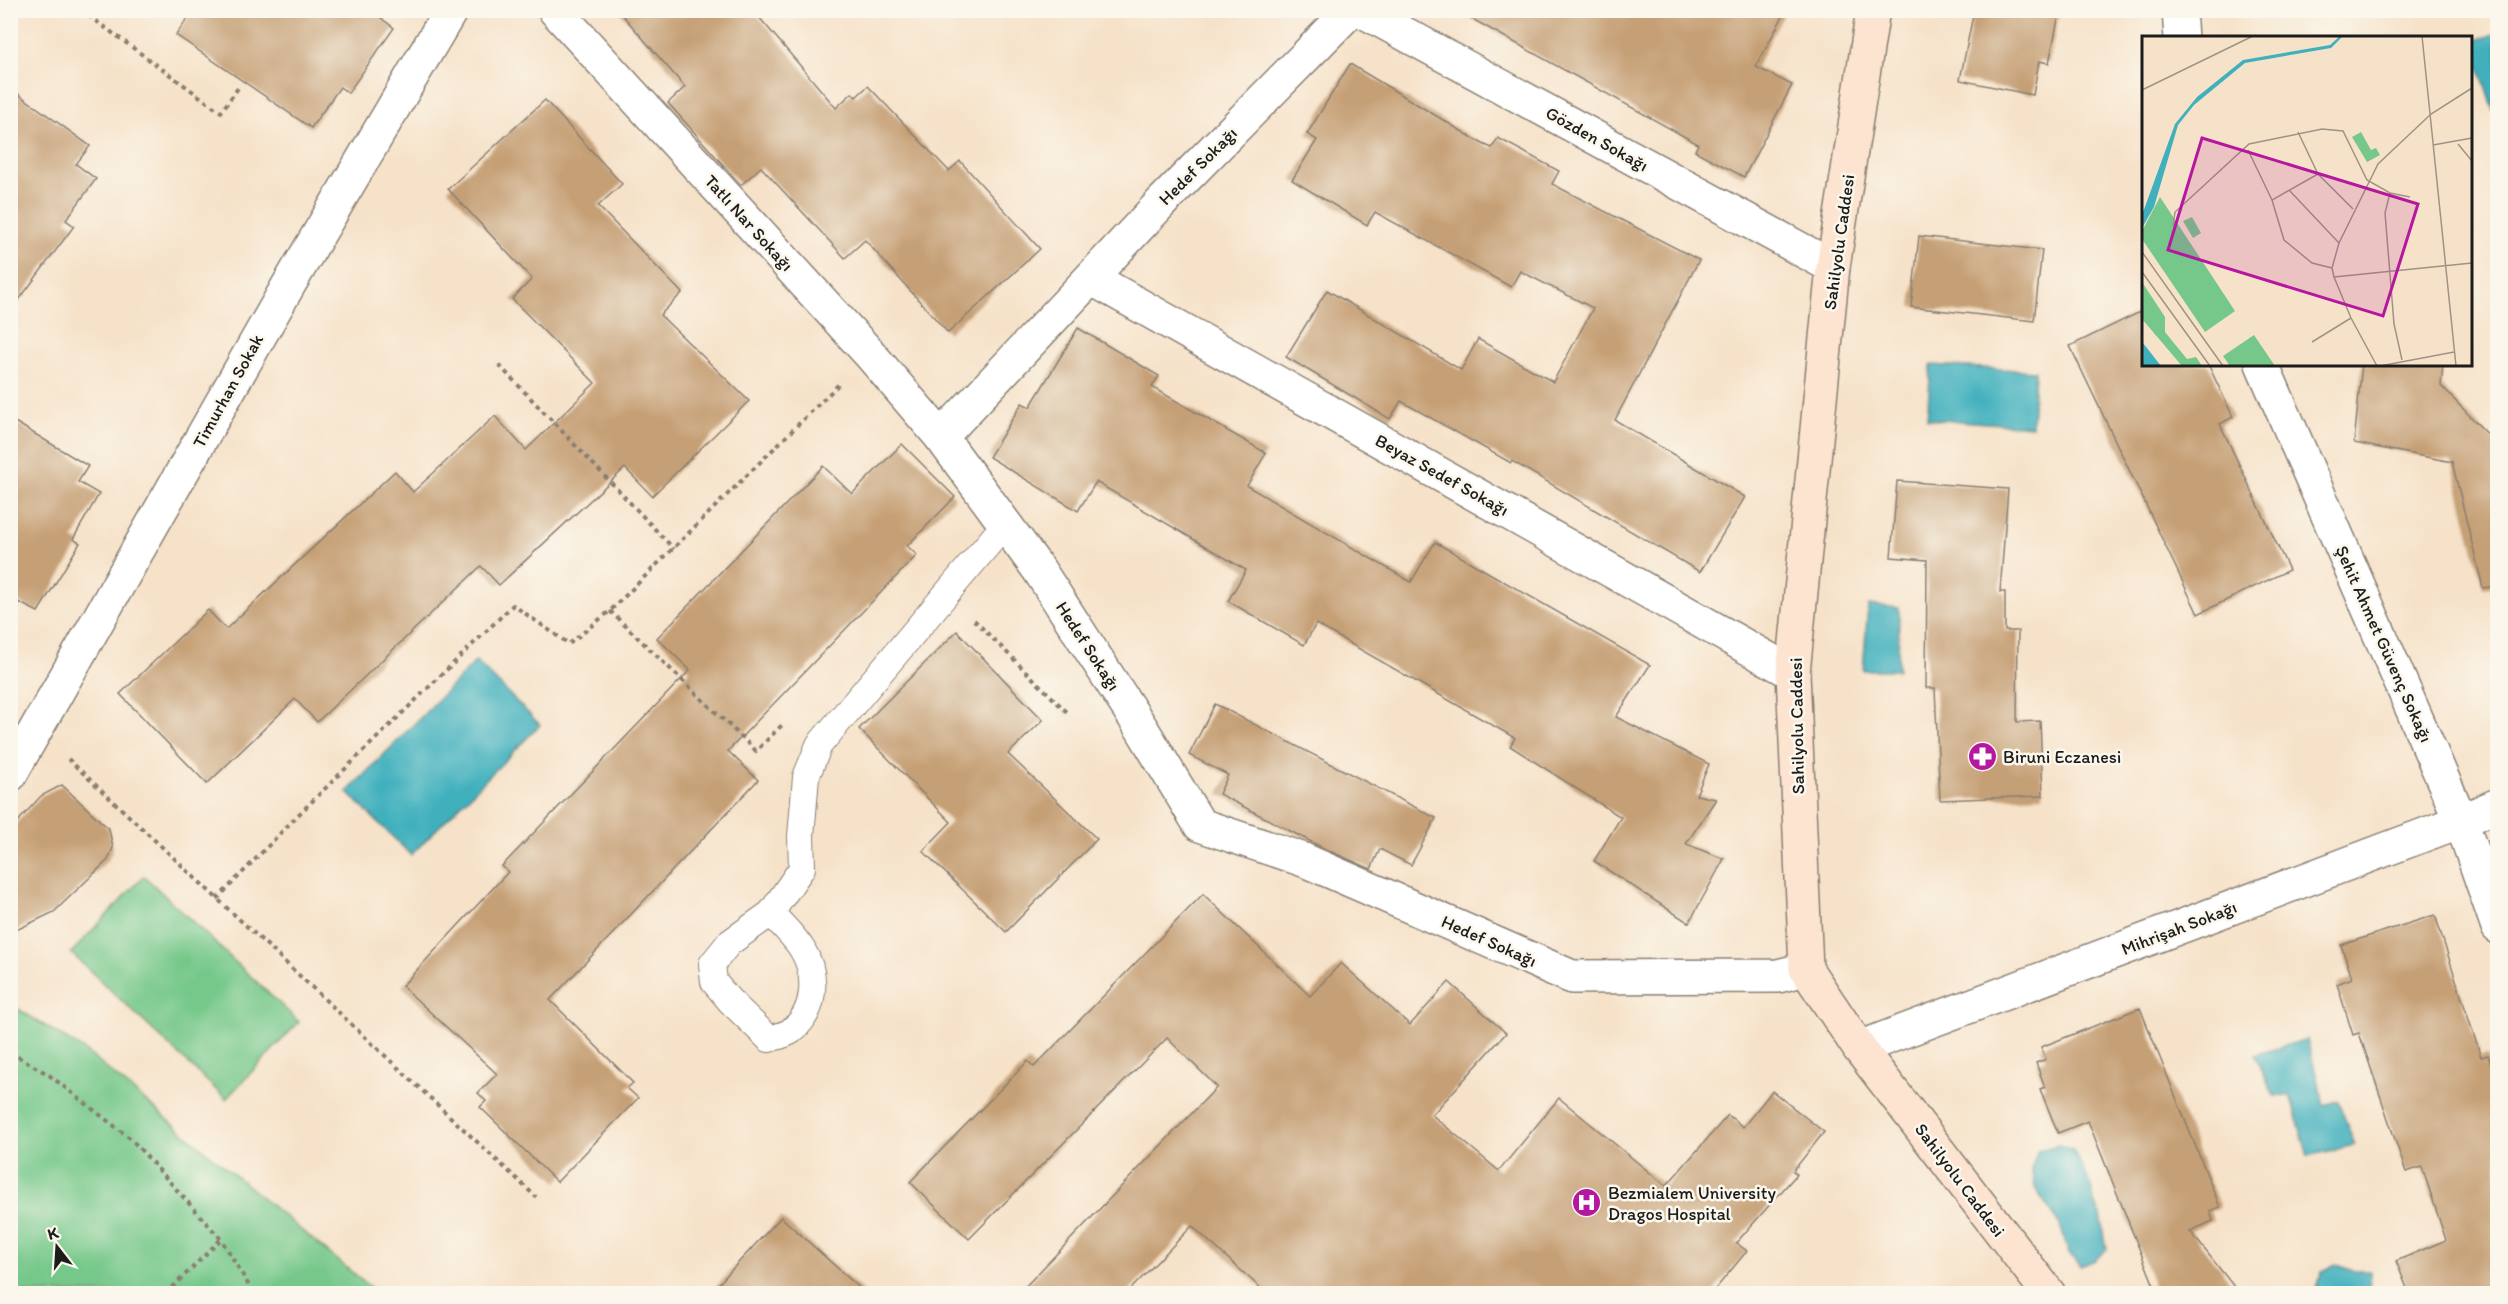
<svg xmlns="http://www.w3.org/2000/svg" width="2508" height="1304" font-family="Itim,sans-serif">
  <rect width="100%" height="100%" fill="#fbf7ec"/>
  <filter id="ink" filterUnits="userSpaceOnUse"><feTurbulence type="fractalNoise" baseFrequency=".0167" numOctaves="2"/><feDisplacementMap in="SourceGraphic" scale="12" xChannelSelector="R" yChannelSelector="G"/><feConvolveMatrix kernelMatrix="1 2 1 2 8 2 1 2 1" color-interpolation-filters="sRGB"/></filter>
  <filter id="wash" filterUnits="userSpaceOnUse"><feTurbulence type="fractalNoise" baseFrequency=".008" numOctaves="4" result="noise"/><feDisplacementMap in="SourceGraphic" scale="24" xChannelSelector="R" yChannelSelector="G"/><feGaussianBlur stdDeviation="1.35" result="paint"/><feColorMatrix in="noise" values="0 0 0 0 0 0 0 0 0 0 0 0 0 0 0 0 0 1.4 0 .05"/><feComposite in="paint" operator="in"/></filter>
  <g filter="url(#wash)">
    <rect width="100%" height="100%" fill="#f6e2c9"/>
    <!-- green -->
    <g fill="#76c88a" stroke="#497253" stroke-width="1.5">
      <polygon points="144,876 299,1022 226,1099 71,953"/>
      <polygon points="10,1004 84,1050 377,1293 11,1293"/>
    </g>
    <!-- water -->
    <g fill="#41b0bd" stroke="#2e666c" stroke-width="1.5">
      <polygon points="2497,33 2498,118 2496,119 2471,42"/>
      <polygon points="1931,365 2035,371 2032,426 1927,419"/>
      <polygon points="1868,605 1899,608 1898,670 1863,670"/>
      <polygon points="476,661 540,725 411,855 347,792"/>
      <polygon points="2307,1039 2324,1105 2338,1101 2355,1145 2308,1156 2290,1095 2274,1096 2255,1055"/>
      <polygon points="2060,1145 2073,1150 2092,1187 2094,1203 2101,1215 2107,1249 2095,1260 2080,1266 2069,1254 2060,1225 2035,1188 2031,1169 2038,1150"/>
      <polygon points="2335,1264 2353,1271 2370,1271 2371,1293 2319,1293 2316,1288 2322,1272"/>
    </g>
    <g id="blocks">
      <!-- building -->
      <g fill="#c59f75">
        <polygon points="193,10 370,10 394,28 348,93 340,87 311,128 176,35"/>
        <polygon points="618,10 753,10 836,108 852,93 856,97 868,86 949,171 960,161 1040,249 948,333 865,240 845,258 761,167 741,185 668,103 685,87"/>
        <polygon points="1456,10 1786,10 1756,67 1792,85 1744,177 1695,151 1698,144"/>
        <polygon points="1974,10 2060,10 2049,63 2039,61 2033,95 1960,80"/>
        <polygon points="1350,64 1483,144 1492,148 1498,138 1559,171 1552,184 1699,260 1615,420 1745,497 1700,572 1512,461 1511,463 1401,401 1390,419 1286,357 1327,290 1461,370 1478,339 1553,382 1593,308 1520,271 1511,287 1375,212 1367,225 1292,180 1317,140 1307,134"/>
        <polygon points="10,88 90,146 76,164 96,179 66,220 74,226 10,312"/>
        <polygon points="545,100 622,184 598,206 682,293 660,315 749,401 652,496 625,468 499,585 481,566 317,722 295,699 207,784 120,694 208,610 226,629 395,471 413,492 495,416 526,450 595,383 512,299 532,279 448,189"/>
        <polygon points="1919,236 2042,250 2034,321 1911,307"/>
        <polygon points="2144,310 2144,364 2208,364 2233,417 2220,424 2289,570 2198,614 2070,346"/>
        <polygon points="1078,328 1159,376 1152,387 1266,453 1247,486 1411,582 1435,542 1650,665 1616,717 1709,764 1696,795 1716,799 1686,844 1724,859 1689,923 1594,861 1621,817 1510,746 1515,738 1316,624 1304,645 1228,601 1246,570 1096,482 1078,511 989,457 1022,403 1030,407"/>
        <polygon points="2362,364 2443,364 2441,386 2498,445 2498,586 2483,588 2452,462 2354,443"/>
        <polygon points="10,419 88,466 78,482 99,494 73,539 80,543 38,612 10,598"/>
        <polygon points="902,444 955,497 907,546 917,555 728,751 758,780 550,1000 633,1083 627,1088 638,1098 557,1182 480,1107 486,1101 478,1093 497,1074 402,986 508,872 502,866 690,670 657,638 823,466 852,494"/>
        <polygon points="1897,481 2008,489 2000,592 2005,592 2005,631 2018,631 2017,722 2040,721 2043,796 1940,800 1935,688 1926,688 1927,560 1891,557"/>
        <polygon points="957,631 1043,720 1008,754 1097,839 1006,932 923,851 951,822 859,729"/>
        <polygon points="1215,704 1436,818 1411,865 1380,849 1371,869 1325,849 1219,794 1228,775 1189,755"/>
        <polygon points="62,785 109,829 113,848 108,860 54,912 10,933 10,830 41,796"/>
        <polygon points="1203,894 1310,996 1341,963 1410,1025 1449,982 1506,1033 1432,1115 1499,1171 1559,1098 1666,1186 1728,1115 1743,1127 1772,1091 1824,1132 1793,1171 1797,1174 1736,1243 1747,1251 1712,1293 1266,1293 1192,1226 1127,1293 1019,1293 1217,1087 1167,1038 969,1239 910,1182 1028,1061 1034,1067"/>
        <polygon points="2435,915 2481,1057 2488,1055 2498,1084 2498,1293 2409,1293 2396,1261 2446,1240 2422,1167 2406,1172 2359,1033 2353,1035 2337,984 2352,978 2341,945"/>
        <polygon points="2140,1008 2220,1207 2210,1211 2213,1221 2190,1231 2239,1293 2157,1293 2088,1121 2058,1133 2040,1089 2045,1087 2036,1063 2046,1059 2041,1047"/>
        <polygon points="781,1217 865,1293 710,1293"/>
      </g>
    </g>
  </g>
  <g filter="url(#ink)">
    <use href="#blocks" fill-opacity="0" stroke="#897f72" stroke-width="1.5"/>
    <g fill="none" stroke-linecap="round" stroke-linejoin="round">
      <defs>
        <path id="lane" d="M 771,913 C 781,924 794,936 802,949 C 818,975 816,1012 791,1031 C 785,1035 776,1037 769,1039 L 730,1001 L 714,982 L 712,964 L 729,943 L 771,913 L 802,868 L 801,836 L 806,777 L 819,745 L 1006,523"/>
        <g id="street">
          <polyline points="555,10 869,353 941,437"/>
          <polyline points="1351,10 1161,203 941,437 1039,570 1142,729 1200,825 1304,860 1572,977 1778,976 1806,969"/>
          <polyline points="1361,10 1833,267"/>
          <polyline points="2179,10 2181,38"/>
          <polyline points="1091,278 1793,673"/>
          <polyline points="2262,364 2461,821 2498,927"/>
          <polyline points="10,775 288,286 451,10"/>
          <polyline points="1859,1048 2461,821 2498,805"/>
        </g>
        <polyline id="secondary" points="1873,10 1833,267 1793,673 1806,969 1859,1048 2049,1294"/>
      </defs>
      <!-- lane casing -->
      <use href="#lane" stroke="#897f72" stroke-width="28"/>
      <!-- street casing -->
      <use href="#street" stroke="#897f72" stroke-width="36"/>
      <!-- secondary casing -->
      <use href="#secondary" stroke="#897f72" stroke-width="36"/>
      <!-- path -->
      <g stroke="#897f72" stroke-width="4" stroke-dasharray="4.5 4.5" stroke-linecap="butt">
        <polyline points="81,10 221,112 240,85"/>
        <polyline points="499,365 674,549"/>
        <polyline points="610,611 756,751 784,723"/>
        <polyline points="974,620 1070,715"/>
        <polyline points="68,759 536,1197"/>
        <polyline points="217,899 298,815 513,605 569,644 610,611 839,384"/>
        <polyline points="10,1052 49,1075 131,1139 221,1239 254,1294"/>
        <polyline points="166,1294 221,1239"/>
      </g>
      <!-- lane -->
      <use href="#lane" stroke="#fff" stroke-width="26"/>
      <!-- street -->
      <use href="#street" stroke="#fff" stroke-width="33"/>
      <!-- secondary -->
      <use href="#secondary" stroke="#fde4d1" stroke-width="33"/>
    </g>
  </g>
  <!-- icons -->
  <defs>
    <symbol id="pharmacy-disc" viewBox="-11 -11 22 22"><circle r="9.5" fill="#b5179e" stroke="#fbf7ec"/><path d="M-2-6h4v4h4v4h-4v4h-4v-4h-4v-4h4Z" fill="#fff"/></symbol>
    <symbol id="hospital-disc" viewBox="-11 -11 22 22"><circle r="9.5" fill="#b5179e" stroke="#fbf7ec"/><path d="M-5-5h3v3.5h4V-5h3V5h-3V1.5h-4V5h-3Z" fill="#fff"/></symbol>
  </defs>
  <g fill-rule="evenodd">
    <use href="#pharmacy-disc" x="1966" y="740" width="33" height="33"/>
    <use href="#hospital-disc" x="1570" y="1186" width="33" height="33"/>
  </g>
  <g text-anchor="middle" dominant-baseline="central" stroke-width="5" stroke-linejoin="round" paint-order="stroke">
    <!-- street labels -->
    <g font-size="18" fill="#1c1c1c" stroke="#fbf7ec">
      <text transform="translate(1597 139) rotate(29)">Gözden Sokağı</text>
      <text transform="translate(1198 166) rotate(-45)">Hedef Sokağı</text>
      <text transform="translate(749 223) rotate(48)">Tatlı Nar Sokağı</text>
      <text transform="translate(1839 242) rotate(-82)">Sahilyolu Caddesi</text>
      <text transform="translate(228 391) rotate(-61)">Timurhan Sokak</text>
      <text transform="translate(1442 475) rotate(29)">Beyaz Sedef Sokağı</text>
      <text transform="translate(2384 644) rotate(66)">Şehit Ahmet Güvenç Sokağı</text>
      <text transform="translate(1088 646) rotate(57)">Hedef Sokağı</text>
      <text transform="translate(1797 726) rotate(-91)">Sahilyolu Caddesi</text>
      <text transform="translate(2179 928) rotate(-21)">Mihrişah Sokağı</text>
      <text transform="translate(1489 941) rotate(24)">Hedef Sokağı</text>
      <text transform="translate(1960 1180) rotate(53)">Sahilyolu Caddesi</text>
    </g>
    <!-- poi labels -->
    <g font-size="18" fill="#1c1c1c" stroke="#fbf7ec" text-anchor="start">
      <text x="2003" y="757">Biruni Eczanesi</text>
      <text x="1608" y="1193">Bezmialem University<tspan x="1608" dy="21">Dragos Hospital</tspan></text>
    </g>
  </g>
  <!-- overview -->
  <g transform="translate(2142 36)">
    <rect width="330" height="330" fill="#f6e2c9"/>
    <path d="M 219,96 L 229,114 L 234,112 L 238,119 L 225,126 L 210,101 ZM 18,161 L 93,275 L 63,296 L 0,203 L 0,195 ZM 50,181 L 59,197 L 51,202 L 41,185 ZM 0,246 L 23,281 L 23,296 L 45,323 L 54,321 L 60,330 L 40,330 L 0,283 ZM 112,299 L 133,330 L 88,330 L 81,320 Z" fill="#76c88a"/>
    <path d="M 198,0 L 201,0 L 189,12 L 103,27 L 52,69 L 36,89 L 12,171 L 0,192 L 0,179 L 33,88 L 55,61 L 101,24 L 188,9 ZM 0,306 L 5,312 L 19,330 L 0,330 Z" fill="#41b0bd"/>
    <path fill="none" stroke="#9f9384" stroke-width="1.5" d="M 280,0 L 314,330M 0,54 L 111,0M 156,96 L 176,138 L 211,173M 316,108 L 330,125M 291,109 L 330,102M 106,114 L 130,164M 176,138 L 130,164 L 142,204 L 170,227 L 190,232M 147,154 L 197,207M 248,157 L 243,177 L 252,288 L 260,324M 31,190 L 33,176 L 107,108 L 180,93 L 201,95 L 225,144 L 248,157 L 268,161M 0,216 L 81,330M 0,236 L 68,330M 192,241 L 330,227M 170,306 L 209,282M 235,330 L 209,282 L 192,241 L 190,232 L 197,207 L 236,128 L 289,78 L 330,52M 238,330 L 312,316"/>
    <path fill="#b5179e" fill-opacity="0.15" stroke="#b5179e" stroke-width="3" d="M 60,102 L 276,168 L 241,280 L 26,214 Z"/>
    <rect width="330" height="330" fill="none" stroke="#1c1c1c" stroke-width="3"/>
  </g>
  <!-- margin -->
  <rect width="2508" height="1304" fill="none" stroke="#fbf7ec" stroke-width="36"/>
  <!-- north arrow -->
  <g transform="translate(57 1247) rotate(343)" stroke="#fbf7ec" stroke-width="4.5" paint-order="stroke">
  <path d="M0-4.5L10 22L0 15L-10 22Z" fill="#1c1c1c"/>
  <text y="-9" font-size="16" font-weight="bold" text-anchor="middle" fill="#1c1c1c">K</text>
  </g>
</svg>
